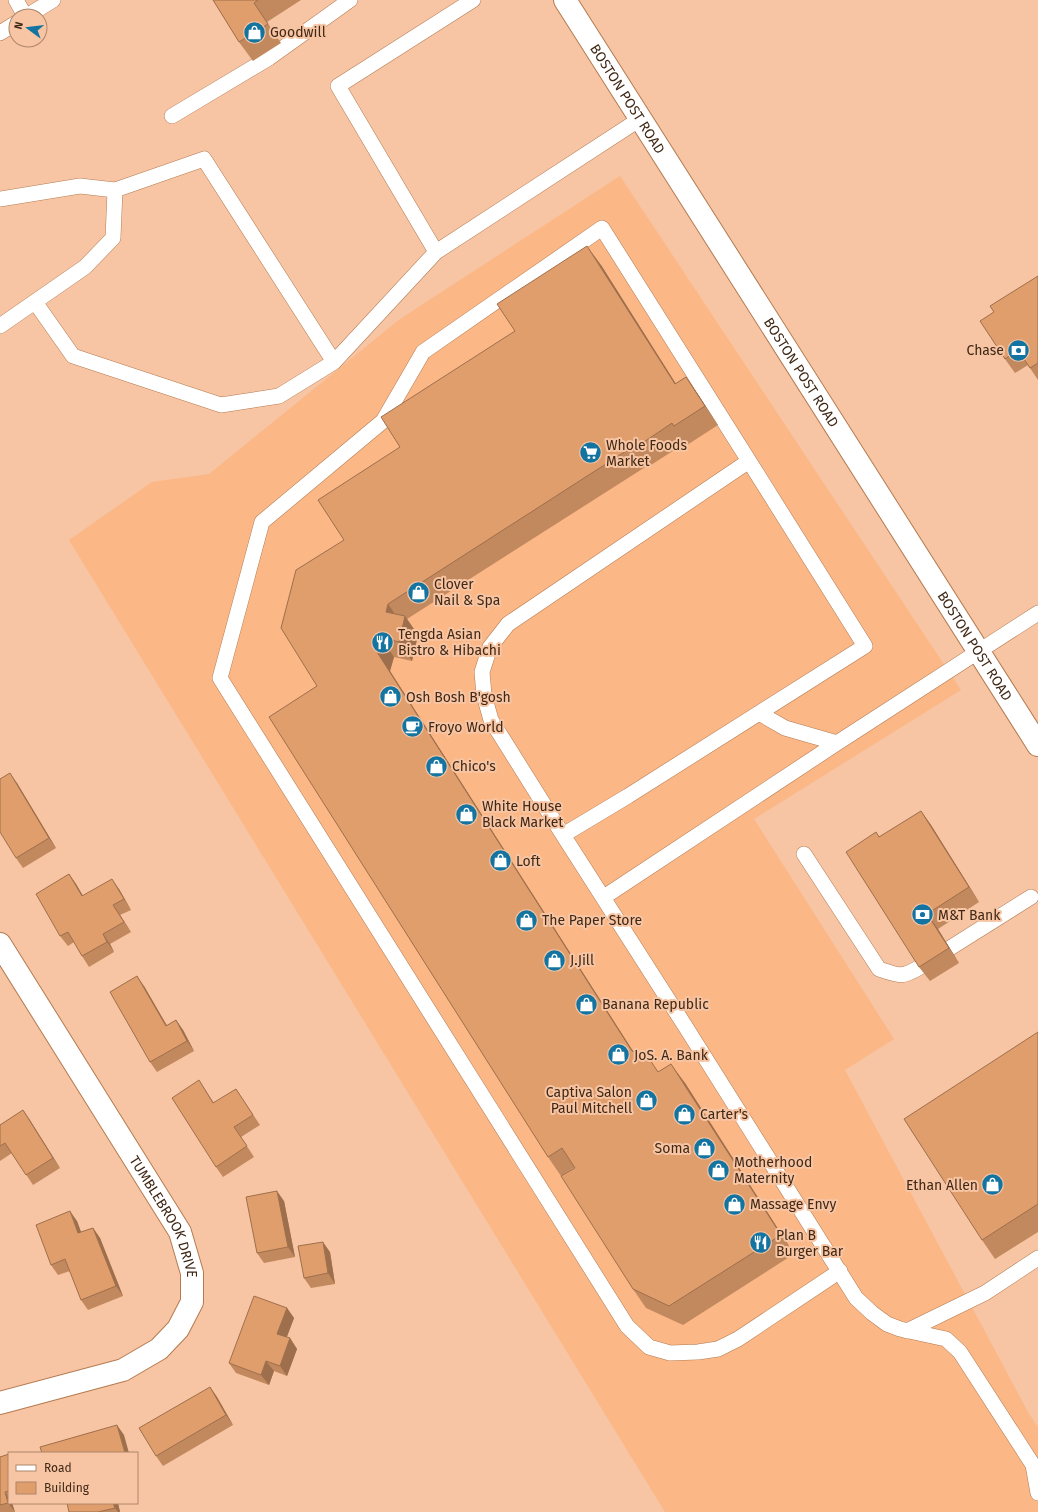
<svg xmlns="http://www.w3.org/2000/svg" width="1038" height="1512" font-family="'Fira Sans',sans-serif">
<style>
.built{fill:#fbb786}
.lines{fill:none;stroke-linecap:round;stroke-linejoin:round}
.lane-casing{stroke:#b47b51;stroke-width:16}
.street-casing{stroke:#b47b51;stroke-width:24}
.primary-casing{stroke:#b47b51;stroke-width:24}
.lane{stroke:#fff;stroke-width:15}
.street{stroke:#fff;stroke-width:22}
.primary{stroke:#fff;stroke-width:22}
.wall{fill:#c2885e}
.shaded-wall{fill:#9e6f4c}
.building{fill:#e19e6d;stroke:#9e6f4c}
.labels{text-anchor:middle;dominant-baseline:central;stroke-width:4;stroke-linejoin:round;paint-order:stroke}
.poi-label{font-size:14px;fill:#402816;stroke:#f7c5a3;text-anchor:start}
.street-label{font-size:14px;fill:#402816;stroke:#f7c5a3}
</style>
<rect width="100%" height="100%" fill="#f7c5a3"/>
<path class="built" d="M 620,176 L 961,690 L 754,819 L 894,1039 L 845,1070 L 1028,1412 L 1038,1427 L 1038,1512 L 665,1512 L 69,540 L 152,482 L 209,474 L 400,319 Z"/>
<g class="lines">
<defs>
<path id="lane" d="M 16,0 L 25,16
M 473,0 L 338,86 L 436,252 L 640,119
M 27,16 L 53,0
M 0,33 L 16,23
M 172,116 L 269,58 L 350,0
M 0,199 L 80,186 L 115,190 L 204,159 L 334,362 L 436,252
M 35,302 L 73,356 L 221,405 L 279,396 L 334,362
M 0,326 L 85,267 L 113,238 L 115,190
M 749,461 L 602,228 L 423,352 L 383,421 L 262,522 L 220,678 L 627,1326 L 649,1347 L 670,1353 L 698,1352 L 718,1349 L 738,1339 L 840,1271
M 749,461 L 865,646 L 628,796 L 563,835 L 491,720 L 484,695 L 482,672 L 490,647 L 508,624 Z
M 759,713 L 785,728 L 837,743
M 563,835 L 687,1029 L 856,1298 L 872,1313 L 887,1324 L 900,1329 L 946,1339 L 960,1352 L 1033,1465 L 1038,1470
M 804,854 L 879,969 C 899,976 902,978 920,967
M 604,897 L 837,743 L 1038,613
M 950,948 L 1031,897
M 907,1331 L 985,1293 L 1038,1258
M 1033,1465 L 1038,1493"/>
<g id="street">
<path id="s1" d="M 0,944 L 180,1232 L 192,1273 L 192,1302 L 178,1329 L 159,1349 L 123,1370 L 0,1403"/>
</g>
<g id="primary">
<path id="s2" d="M 565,0 L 1038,745"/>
</g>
</defs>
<use href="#lane" class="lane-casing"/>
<use href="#street" class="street-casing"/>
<use href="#primary" class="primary-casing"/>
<use href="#lane" class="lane"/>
<use href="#street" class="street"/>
<use href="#primary" class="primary"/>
</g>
<path class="wall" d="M 213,0 L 301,0 L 267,22 L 281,43 L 253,61 L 239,42 Z
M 601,265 L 676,384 L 686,377 L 699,396 L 718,425 L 687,445 L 685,443 L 651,465 L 650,464 L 407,619 L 418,635 L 412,661 L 394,657 L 390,671 L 633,1051 L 646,1054 L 658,1072 L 685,1083 L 794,1254 L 683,1325 L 646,1308 L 633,1289 L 575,1167 L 561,1176 L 548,1157 L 317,686 L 344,540 L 400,447 L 515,331 Z
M 1038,276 L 1038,380 L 1028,365 L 1015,373 L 1005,359 L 994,312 Z
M 17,783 L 56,848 L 23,868 L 16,858 Z
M 921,811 L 931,825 L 979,902 L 938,929 L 959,963 L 930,981 L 919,967 L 876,832 L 879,837 Z
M 69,874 L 76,884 L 83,896 L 119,889 L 131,910 L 120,915 L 131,932 L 110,944 L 114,952 L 89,967 L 82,956 L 74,942 L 68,946 L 60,936 Z
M 144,986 L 167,1026 L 176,1020 L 183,1030 L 194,1051 L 157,1072 L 150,1062 Z
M 1038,1032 L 1038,1232 L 995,1259 L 982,1240 Z
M 199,1080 L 214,1103 L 236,1089 L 260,1125 L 241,1137 L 254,1157 L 223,1177 L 216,1167 Z
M 23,1110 L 60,1168 L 33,1185 L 12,1153 L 0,1161 L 0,1125 Z
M 284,1201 L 295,1257 L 264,1263 L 257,1253 Z
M 77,1221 L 81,1232 L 93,1228 L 100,1238 L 123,1296 L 88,1310 L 81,1300 L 70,1271 L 58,1275 L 51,1265 Z
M 330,1252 L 335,1284 L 311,1288 L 304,1278 Z
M 287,1308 L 294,1318 L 287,1337 L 290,1338 L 297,1349 L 287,1376 L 274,1371 L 269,1385 L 236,1373 L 229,1363 Z
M 210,1387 L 217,1397 L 233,1425 L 163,1466 L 156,1456 Z
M 9,1454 L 9,1503 L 12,1503 L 15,1512 L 0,1512 L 0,1457 Z
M 67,1503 L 118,1503 L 120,1512 L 69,1512 Z"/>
<path class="shaded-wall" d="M 587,246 L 601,265 L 688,403 L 675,384 Z
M 686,377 L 699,396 L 718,425 L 705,406 Z
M 388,604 L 401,623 L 386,612 Z
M 405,616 L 418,635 L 412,661 L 399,642 Z
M 380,637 L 394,657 L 390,671 L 645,1070 L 632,1051 L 377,652 Z
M 10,773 L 17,783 L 56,848 L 49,838 Z
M 921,811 L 931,825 L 979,902 L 969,887 Z
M 69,874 L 76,884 L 89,906 L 82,896 Z
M 112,879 L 119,889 L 131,910 L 124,899 Z
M 113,905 L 120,915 L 131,932 L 124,922 Z
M 927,914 L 938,929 L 959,963 L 949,948 Z
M 103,934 L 110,944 L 114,952 L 107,942 Z
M 137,976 L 144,986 L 173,1036 L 166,1026 Z
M 176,1020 L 183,1030 L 194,1051 L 187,1041 Z
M 671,1064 L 685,1083 L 794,1254 L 781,1235 Z
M 23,1110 L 30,1120 L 60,1168 L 53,1158 Z
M 277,1191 L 284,1201 L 295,1257 L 288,1247 Z
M 70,1211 L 77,1221 L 85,1243 L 78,1233 Z
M 93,1228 L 100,1238 L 123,1296 L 116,1286 Z
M 323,1242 L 330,1252 L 335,1284 L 328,1273 Z
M 287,1308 L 294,1318 L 284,1344 L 277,1334 Z
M 290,1338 L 297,1349 L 287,1376 L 280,1366 Z
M 266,1361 L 274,1371 L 269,1385 L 261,1375 Z
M 210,1387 L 217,1397 L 233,1425 L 226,1415 Z
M 117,1425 L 124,1435 L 129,1453 L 125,1453 Z
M 5,1492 L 9,1498 L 9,1503 L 12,1503 L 15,1512 L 8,1503 Z
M 113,1503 L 118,1503 L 120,1512 L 118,1512 L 115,1508 Z"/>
<path class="building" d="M 213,0 L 258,0 L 254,3 L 268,24 L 239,42 Z
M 587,246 L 675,384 L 686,377 L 705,406 L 674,426 L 672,423 L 638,446 L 637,444 L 388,604 L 386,612 L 405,616 L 399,642 L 380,637 L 377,652 L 632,1051 L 646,1054 L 658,1072 L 671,1064 L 781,1235 L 669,1306 L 633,1289 L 561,1176 L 575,1168 L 562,1148 L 548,1157 L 269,717 L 317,686 L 281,628 L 296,570 L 344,540 L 318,500 L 400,447 L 381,417 L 515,331 L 497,304 Z
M 1038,276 L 1038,363 L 1030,368 L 1018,350 L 1005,359 L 980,321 L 994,312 L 990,306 Z
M 10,773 L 49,838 L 16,858 L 0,832 L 0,779 Z
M 921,811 L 969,887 L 927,914 L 949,948 L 919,967 L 846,852 L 876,832 L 879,837 Z
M 69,874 L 82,896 L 112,879 L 124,899 L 113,905 L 124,922 L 103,934 L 107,942 L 82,956 L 68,932 L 60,936 L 36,894 Z
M 137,976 L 166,1026 L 176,1020 L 187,1041 L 150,1062 L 110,992 Z
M 1038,1032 L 1038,1204 L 982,1240 L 904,1119 Z
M 199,1080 L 213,1103 L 236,1089 L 253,1115 L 234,1127 L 247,1146 L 216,1167 L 172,1098 Z
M 23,1110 L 53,1158 L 26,1175 L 5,1143 L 0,1146 L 0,1125 Z
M 277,1191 L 288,1247 L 257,1253 L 246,1197 Z
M 70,1211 L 78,1233 L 93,1228 L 116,1286 L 81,1300 L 65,1259 L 51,1265 L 36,1225 Z
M 323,1242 L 328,1273 L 304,1278 L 298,1246 Z
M 254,1296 L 287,1308 L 277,1334 L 290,1338 L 280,1366 L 266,1361 L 261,1375 L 229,1363 Z
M 210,1387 L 226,1415 L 156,1456 L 139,1428 Z
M 117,1425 L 125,1453 L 42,1453 L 40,1447 Z
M 9,1454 L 9,1491 L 5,1492 L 8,1503 L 0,1505 L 0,1457 Z
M 67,1503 L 113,1503 L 115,1508 L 98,1512 L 69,1512 Z"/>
<defs>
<symbol id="shop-disc" viewBox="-11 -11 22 22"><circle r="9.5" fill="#1474a1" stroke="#f7c5a3"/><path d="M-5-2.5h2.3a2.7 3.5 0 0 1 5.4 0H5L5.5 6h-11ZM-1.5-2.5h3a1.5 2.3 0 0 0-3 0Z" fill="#fff"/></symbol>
<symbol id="bank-disc" viewBox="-11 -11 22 22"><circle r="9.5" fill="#1474a1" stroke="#f7c5a3"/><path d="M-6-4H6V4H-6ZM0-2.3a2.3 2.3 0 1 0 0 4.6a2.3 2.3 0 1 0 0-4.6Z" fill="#fff"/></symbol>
<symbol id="supermarket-disc" viewBox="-11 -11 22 22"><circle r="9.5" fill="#1474a1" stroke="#f7c5a3"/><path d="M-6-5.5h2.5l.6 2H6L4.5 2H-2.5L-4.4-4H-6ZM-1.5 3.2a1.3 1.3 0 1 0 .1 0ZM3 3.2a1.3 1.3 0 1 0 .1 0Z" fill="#fff"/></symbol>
<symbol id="restaurant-disc" viewBox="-11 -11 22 22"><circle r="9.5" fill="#1474a1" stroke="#f7c5a3"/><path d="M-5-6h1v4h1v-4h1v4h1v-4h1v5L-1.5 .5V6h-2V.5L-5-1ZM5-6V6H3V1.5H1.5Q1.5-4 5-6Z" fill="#fff"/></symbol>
<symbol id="cafe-disc" viewBox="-11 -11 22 22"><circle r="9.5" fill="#1474a1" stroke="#f7c5a3"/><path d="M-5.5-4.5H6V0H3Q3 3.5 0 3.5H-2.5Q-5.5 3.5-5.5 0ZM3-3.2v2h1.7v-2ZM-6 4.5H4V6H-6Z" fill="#fff"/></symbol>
</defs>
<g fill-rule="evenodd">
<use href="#shop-disc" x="242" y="20" width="25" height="25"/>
<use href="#bank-disc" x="1006" y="338" width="25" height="25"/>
<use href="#supermarket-disc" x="578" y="440" width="25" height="25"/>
<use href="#shop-disc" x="406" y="580" width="25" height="25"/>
<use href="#restaurant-disc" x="370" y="630" width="25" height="25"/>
<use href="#shop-disc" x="378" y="684" width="25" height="25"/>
<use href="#cafe-disc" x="400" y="714" width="25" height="25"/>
<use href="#shop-disc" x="424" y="754" width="25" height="25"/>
<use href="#shop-disc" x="454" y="802" width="25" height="25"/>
<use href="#shop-disc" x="488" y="848" width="25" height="25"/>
<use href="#bank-disc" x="910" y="902" width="25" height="25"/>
<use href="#shop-disc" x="514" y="908" width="25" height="25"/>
<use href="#shop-disc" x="542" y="948" width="25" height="25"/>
<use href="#shop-disc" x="574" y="992" width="25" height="25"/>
<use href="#shop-disc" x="606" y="1042" width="25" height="25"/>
<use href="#shop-disc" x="634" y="1088" width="25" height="25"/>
<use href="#shop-disc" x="672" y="1102" width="25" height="25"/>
<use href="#shop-disc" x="692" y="1136" width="25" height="25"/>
<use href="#shop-disc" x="706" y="1158" width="25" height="25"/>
<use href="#shop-disc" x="980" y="1172" width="25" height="25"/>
<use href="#shop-disc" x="722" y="1192" width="25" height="25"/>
<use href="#restaurant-disc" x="748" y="1230" width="25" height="25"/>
</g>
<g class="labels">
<g class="poi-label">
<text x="270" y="32">Goodwill</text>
<text x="1004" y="350" text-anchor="end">Chase</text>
<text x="606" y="445">Whole Foods<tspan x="606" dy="16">Market</tspan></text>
<text x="434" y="584">Clover<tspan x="434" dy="16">Nail &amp; Spa</tspan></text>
<text x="398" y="634">Tengda Asian<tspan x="398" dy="16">Bistro &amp; Hibachi</tspan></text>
<text x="406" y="697">Osh Bosh B'gosh</text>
<text x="428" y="727">Froyo World</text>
<text x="452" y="766">Chico's</text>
<text x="482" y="806">White House<tspan x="482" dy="16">Black Market</tspan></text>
<text x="516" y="861">Loft</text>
<text x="938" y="915">M&amp;T Bank</text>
<text x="542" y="920">The Paper Store</text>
<text x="570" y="960">J.Jill</text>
<text x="602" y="1004">Banana Republic</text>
<text x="634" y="1055">JoS. A. Bank</text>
<text x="632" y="1092" text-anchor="end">Captiva Salon<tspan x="632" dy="16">Paul Mitchell</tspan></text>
<text x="700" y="1114">Carter's</text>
<text x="690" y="1148" text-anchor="end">Soma</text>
<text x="734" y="1162">Motherhood<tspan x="734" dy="16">Maternity</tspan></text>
<text x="978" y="1185" text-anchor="end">Ethan Allen</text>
<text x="750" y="1204">Massage Envy</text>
<text x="776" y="1235">Plan B<tspan x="776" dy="16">Burger Bar</tspan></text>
</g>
<g class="street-label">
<text stroke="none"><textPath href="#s2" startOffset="117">BOSTON POST ROAD</textPath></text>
<text stroke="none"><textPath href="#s2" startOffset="441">BOSTON POST ROAD</textPath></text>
<text stroke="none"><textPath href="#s2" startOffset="765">BOSTON POST ROAD</textPath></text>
<text stroke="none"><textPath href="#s1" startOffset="319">TUMBLEBROOK DRIVE</textPath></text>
</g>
</g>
<rect x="8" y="1452" width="130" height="52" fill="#f7c5a3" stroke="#ae866b"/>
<rect x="16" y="1465" width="20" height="6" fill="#ffffff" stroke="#ae866b"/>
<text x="44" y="1472" font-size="12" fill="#402816">Road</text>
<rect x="16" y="1482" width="20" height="12" fill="#e19e6d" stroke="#ae866b"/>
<text x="44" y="1492" font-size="12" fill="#402816">Building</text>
<g transform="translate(28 28) rotate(285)"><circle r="19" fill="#f7c5a3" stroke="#ae866b"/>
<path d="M0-3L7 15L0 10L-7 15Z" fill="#1474a1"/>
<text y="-6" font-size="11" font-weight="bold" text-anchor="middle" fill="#402816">N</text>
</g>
</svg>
